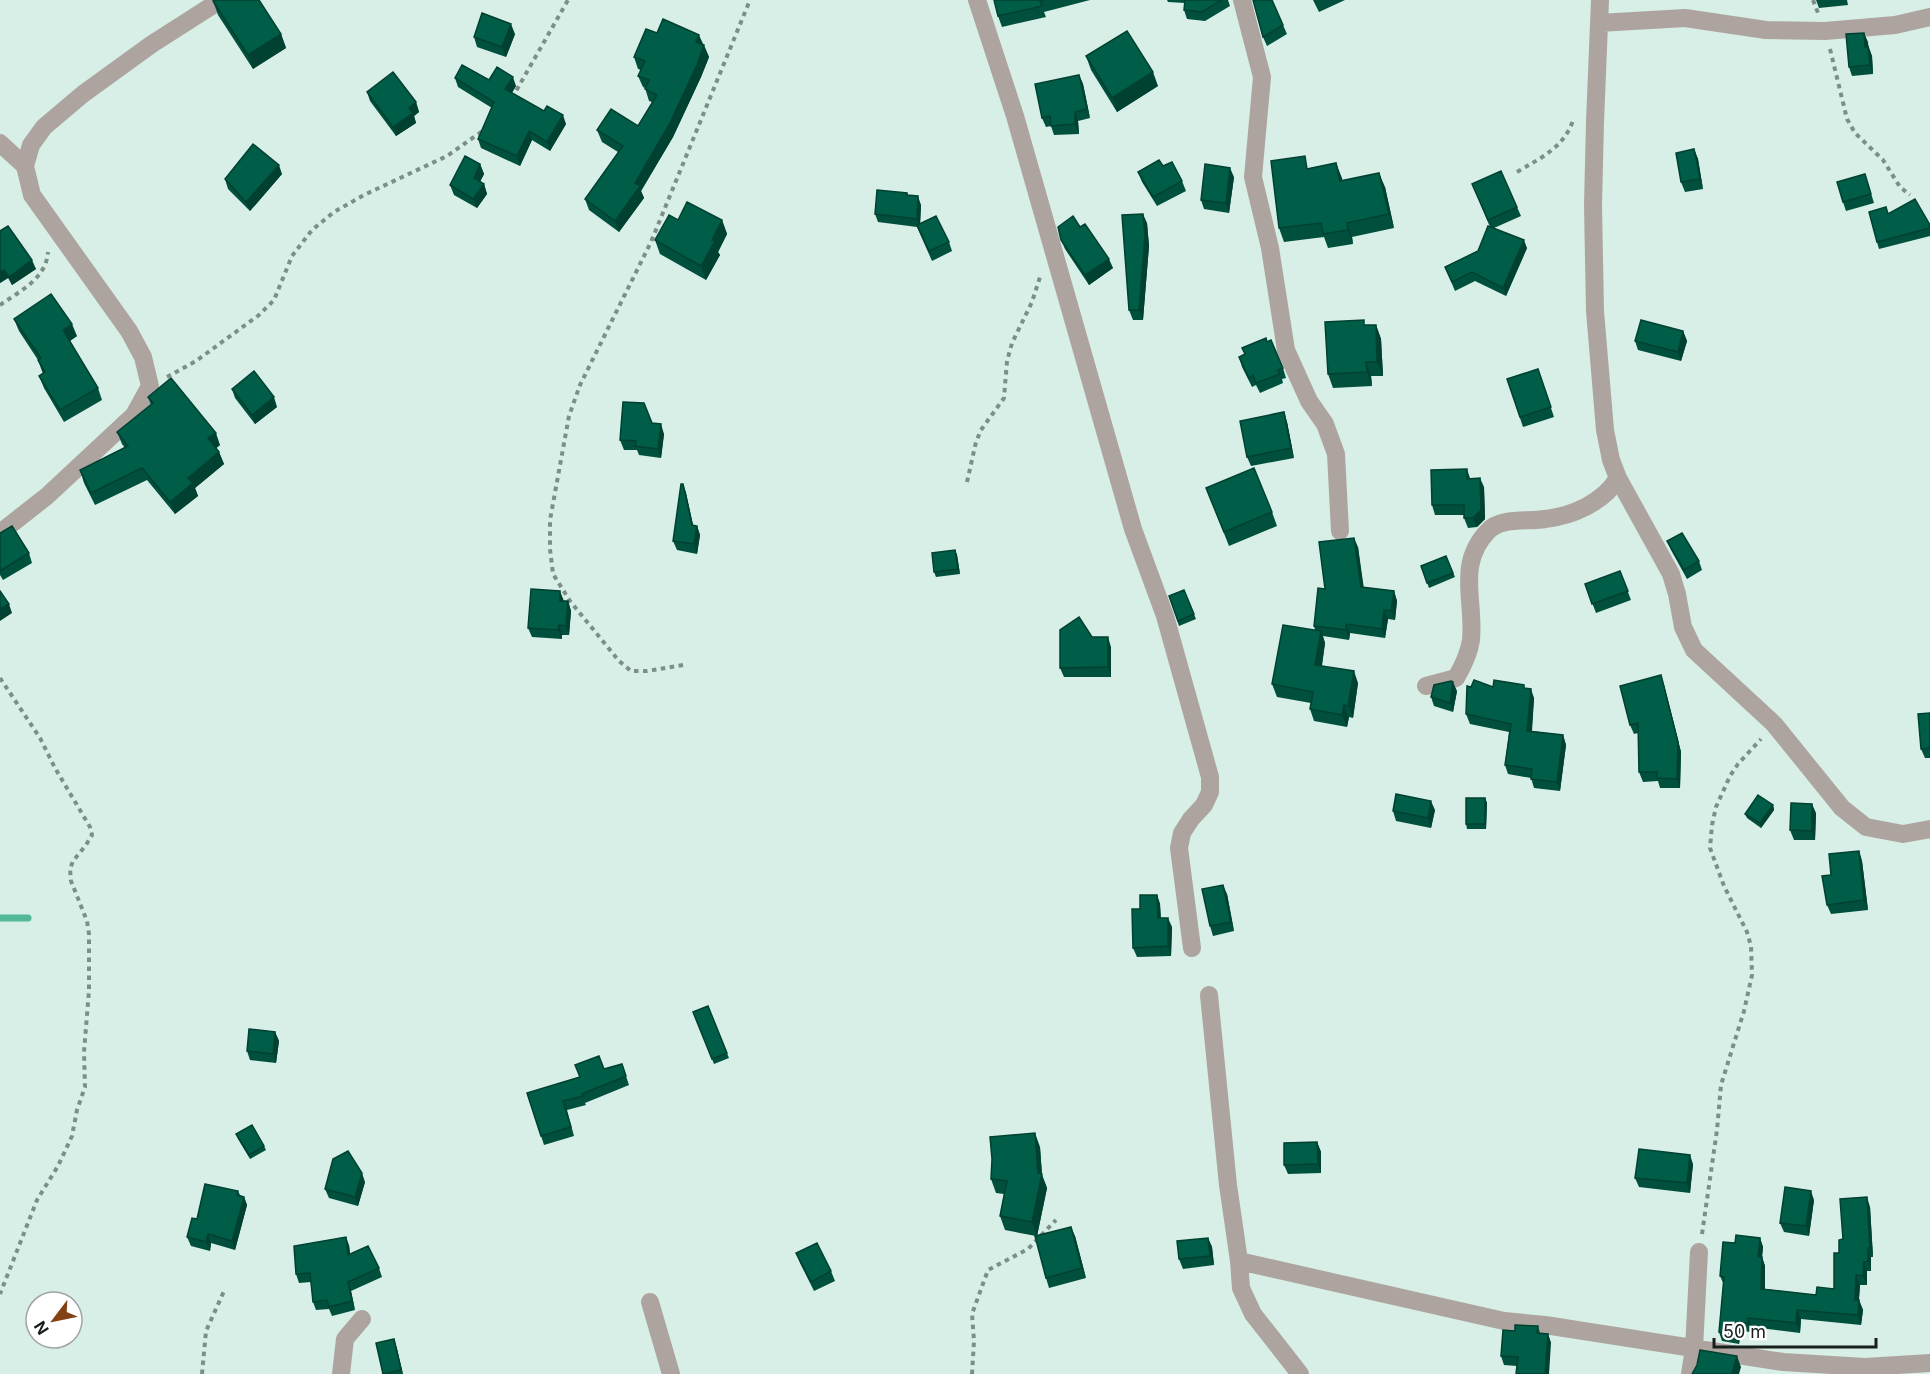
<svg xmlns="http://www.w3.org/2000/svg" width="1930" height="1374" font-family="Inter,sans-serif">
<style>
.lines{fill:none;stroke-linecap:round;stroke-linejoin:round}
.stream{stroke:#53b898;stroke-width:7}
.path{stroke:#7d8e88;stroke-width:4;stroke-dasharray:4.5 4.5;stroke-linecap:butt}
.minor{stroke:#ada49f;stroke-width:18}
.wall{fill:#00503d}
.shaded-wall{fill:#004132}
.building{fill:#005d47;stroke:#004132;stroke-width:1.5}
</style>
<rect width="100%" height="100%" fill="#d7efe6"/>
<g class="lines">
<path class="stream" d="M 0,918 L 28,918"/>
<path class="path" d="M 1813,0 L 1818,13
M 1830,49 L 1847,119 L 1855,133 L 1883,160 L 1900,187 L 1910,195
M 512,98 L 568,0
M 1517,172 C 1542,157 1564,148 1574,118
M 0,305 C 20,291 46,279 48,252
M 167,377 L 196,361 L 259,315 L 274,300 L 292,256 L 312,230 L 334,212 L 364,195 L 447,156 L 484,130
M 967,482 L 976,442 L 981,430 L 1004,398 L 1007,361 L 1012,343 L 1032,302 L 1040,277
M 683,665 L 647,671 L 631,671 L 619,661 L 570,601 L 553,574 L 550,549 L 550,520 L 569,416 L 580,385 L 651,242 L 750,0
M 0,678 L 40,738 L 55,768 L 90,827 L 92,835 L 86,845 L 73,861 L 70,869 L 71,881 L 87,921 L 89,934 L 89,990 L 84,1052 L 85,1087 L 77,1110 L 72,1136 L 58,1166 L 37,1200 L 0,1294
M 1702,1234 L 1717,1130 L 1721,1085 L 1744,1011 L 1752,975 L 1751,946 L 1747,932 L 1724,886 L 1710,848 L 1712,825 L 1716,807 L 1730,776 L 1738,764 L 1761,739
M 202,1374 L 206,1331 L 225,1289
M 972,1374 L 974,1341 L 972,1314 L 988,1270 L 1028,1249 L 1056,1220"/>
<path class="minor" d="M 977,0 L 1015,116 L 1133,529 L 1165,616 L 1210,777 L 1210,792 L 1204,805 L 1191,819 L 1182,833 L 1179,848 L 1192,948
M 1242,0 L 1262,77 L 1253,177 L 1270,248 L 1286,350 L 1309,401 L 1325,424 L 1336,454 L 1340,531
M 1600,0 L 1595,122 L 1593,205 L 1595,311 L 1605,430 L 1611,460 L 1618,478 L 1671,574 L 1677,594 L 1683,627 L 1694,650 L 1774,724 L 1842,808 L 1866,827 L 1903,834 L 1930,829
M 1599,23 L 1685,18 L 1766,30 L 1825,31 L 1895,25 L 1930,17
M 0,143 L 25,166
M 0,533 L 47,496 L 134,415 L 150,386 L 143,357 L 129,331 L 32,195 L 25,166 L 31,145 L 44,127 L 83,94 L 152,44 L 221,0
M 1426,686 L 1456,678 C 1463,666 1469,654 1471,640 C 1475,601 1456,564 1488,531 C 1501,517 1527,522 1545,519 C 1572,516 1603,503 1618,478
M 1209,995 L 1228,1185 L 1239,1261 L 1241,1288 L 1253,1314 L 1300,1374
M 1239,1261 L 1504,1321 L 1545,1325 L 1783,1362 L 1865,1367 L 1930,1363
M 650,1302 L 671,1374
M 341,1374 L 345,1339 L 362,1319
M 1690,1374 L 1694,1349 L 1699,1252"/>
</g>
<path class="wall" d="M 994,0 L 1090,0 L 1044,12 L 1046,17 L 1002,27 L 998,16 Z
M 1167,0 L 1228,0 L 1230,6 L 1205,21 L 1187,19 L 1184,10 L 1185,3 L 1168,2 Z
M 1313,0 L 1345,0 L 1319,12 Z
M 1816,0 L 1847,0 L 1848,5 L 1819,8 Z
M 213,1 L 281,34 L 286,48 L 253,69 L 218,15 Z
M 1283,25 L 1287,34 L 1267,46 L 1263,37 Z
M 657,33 L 704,45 L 709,57 L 701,77 L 673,137 L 641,191 L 644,198 L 619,232 L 589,210 L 585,199 L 618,152 L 602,142 L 597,130 L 638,126 L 652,102 L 649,101 L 645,88 L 643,87 L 638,76 L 641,70 L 638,69 L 634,57 Z
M 1864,33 L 1872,56 L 1873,74 L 1852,76 L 1849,67 Z
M 515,34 L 506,57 L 477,47 L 474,37 Z
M 1086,56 L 1158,86 L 1117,112 L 1091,70 Z
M 1079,75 L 1083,84 L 1090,118 L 1078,121 L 1079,134 L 1054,135 L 1051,126 L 1046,127 L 1042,118 Z
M 455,78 L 489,80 L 516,86 L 512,93 L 566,124 L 550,151 L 532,140 L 520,166 L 481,148 L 478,139 L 492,108 L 458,87 Z
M 367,92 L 416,102 L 419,112 L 414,116 L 416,123 L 396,136 L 370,101 Z
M 1694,149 L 1698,159 L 1703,189 L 1685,192 L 1681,182 Z
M 1336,163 L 1342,181 L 1385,187 L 1394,228 L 1352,237 L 1353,244 L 1328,248 L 1324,237 L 1284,242 L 1279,228 L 1310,168 Z
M 480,164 L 484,174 L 480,182 L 484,184 L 487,194 L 477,208 L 454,195 L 450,185 Z
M 1138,172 L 1182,181 L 1186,191 L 1157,206 L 1142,182 Z
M 282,174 L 250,211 L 228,189 L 225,179 Z
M 1865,174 L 1874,203 L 1846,211 L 1843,202 Z
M 1234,177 L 1229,213 L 1204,209 L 1201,200 Z
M 1472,184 L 1517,207 L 1521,216 L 1494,228 L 1527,248 L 1506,296 L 1475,281 L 1455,291 L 1445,267 L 1478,251 L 1490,227 Z
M 907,193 L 908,196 L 921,205 L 920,223 L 949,242 L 952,251 L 932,261 L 917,227 L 878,222 L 875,214 Z
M 1889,214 L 1930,225 L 1930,236 L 1879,249 L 1877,242 Z
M 678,220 L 722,220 L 727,234 L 718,252 L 720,255 L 706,280 L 660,254 L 655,240 Z
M 1147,223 L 1149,246 L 1143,320 L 1133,320 L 1129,310 Z
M 1080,227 L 1113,268 L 1089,285 L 1065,249 L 1061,240 Z
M 0,231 L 36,269 L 12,285 L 8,278 L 0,283 Z
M 14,319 L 77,336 L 70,341 L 98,388 L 102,400 L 64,422 L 44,388 L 39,376 L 43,374 L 38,360 L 19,331 Z
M 1366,325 L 1376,325 L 1381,339 L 1383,376 L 1371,376 L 1372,386 L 1333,388 L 1328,374 Z
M 1683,331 L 1687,341 L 1681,361 L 1638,350 L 1635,341 Z
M 1267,342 L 1283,368 L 1286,378 L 1282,379 L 1283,383 L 1260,393 L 1256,385 L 1252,387 L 1242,367 L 1239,357 Z
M 1538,369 L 1554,417 L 1523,427 L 1507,379 Z
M 232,389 L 277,407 L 255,424 L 235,398 Z
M 148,397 L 220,445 L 216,448 L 219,452 L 224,464 L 195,488 L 198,496 L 175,514 L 147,480 L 95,505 L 84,483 L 80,470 L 125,448 L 122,444 L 117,432 L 151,405 Z
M 1287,422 L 1294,458 L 1251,466 L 1247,457 Z
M 652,423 L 664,434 L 661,458 L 639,455 L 637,450 L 624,450 L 620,440 Z
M 1467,469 L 1470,478 L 1484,487 L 1485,519 L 1477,527 L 1468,528 L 1464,518 L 1464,515 L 1435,515 L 1432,505 Z
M 683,484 L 686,493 L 693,525 L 697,526 L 700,535 L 697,554 L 677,550 L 673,541 Z
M 1206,488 L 1272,512 L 1277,526 L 1229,546 Z
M 0,533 L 29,553 L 32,563 L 3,580 L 0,575 Z
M 1667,541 L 1699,561 L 1702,570 L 1687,579 L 1671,550 Z
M 1358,547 L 1363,587 L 1394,591 L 1397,601 L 1395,620 L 1388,619 L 1385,638 L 1350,633 L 1349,640 L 1323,636 L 1325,643 L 1322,666 L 1358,683 L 1353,718 L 1349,717 L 1347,727 L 1314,721 L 1310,709 L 1311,703 L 1277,697 L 1272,684 L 1315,630 L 1314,626 L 1325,589 Z
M 955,550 L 957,555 L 960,574 L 936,577 L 934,572 Z
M 1446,556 L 1455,577 L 1429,588 L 1421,566 Z
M 1620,571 L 1631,600 L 1596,613 L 1585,584 Z
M 1184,590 L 1196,619 L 1179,626 L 1169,596 Z
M 564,601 L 568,601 L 571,611 L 569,635 L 562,635 L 562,639 L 532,637 L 528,628 Z
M 1092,637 L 1111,647 L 1111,677 L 1064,677 L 1060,668 Z
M 1664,685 L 1681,752 L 1680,788 L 1660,788 L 1658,781 L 1643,782 L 1639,772 L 1638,733 L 1634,734 L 1630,725 Z
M 1493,687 L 1525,688 L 1534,698 L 1532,731 L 1563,735 L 1566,745 L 1560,791 L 1534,788 L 1531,778 L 1508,774 L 1505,765 L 1509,732 L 1470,724 L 1466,714 Z
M 1457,691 L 1453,712 L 1434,706 L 1431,697 Z
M 1930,713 L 1930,758 L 1925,758 L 1921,749 Z
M 1485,798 L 1487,803 L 1486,829 L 1467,829 L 1466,824 Z
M 1773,805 L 1774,810 L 1761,828 L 1747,818 L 1745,814 Z
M 1435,810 L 1431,828 L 1396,821 L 1393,811 Z
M 1816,813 L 1815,840 L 1794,840 L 1790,830 Z
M 1859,851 L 1862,861 L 1868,910 L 1831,914 L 1827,905 L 1831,875 Z
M 1227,894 L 1234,931 L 1213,936 L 1210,926 Z
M 1157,895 L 1160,904 L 1161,918 L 1172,927 L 1171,956 L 1137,957 L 1133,948 L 1140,909 Z
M 708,1006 L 729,1058 L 714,1064 L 693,1012 Z
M 275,1032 L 279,1041 L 276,1063 L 250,1060 L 247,1051 Z
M 622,1064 L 629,1085 L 585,1103 L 586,1105 L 567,1110 L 574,1136 L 544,1145 L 527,1093 Z
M 236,1134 L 264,1146 L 266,1150 L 250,1159 L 238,1139 Z
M 1317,1142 L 1321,1152 L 1321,1173 L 1288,1174 L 1284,1165 Z
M 1040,1147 L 1042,1175 L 1047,1188 L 1037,1236 L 1075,1236 L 1086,1278 L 1049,1288 L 1046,1278 L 1036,1236 L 1005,1230 L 1000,1216 L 1004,1194 L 996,1193 L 991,1179 Z
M 1693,1164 L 1690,1193 L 1639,1187 L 1635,1178 Z
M 365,1182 L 358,1206 L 329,1198 L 325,1189 Z
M 238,1191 L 240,1195 L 244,1197 L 247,1205 L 235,1250 L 211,1243 L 210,1251 L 191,1246 L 187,1237 L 197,1219 Z
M 1814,1200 L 1809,1236 L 1784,1232 L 1780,1223 Z
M 1870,1207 L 1873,1257 L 1871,1257 L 1871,1271 L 1867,1271 L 1867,1285 L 1860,1285 L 1859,1300 L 1863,1310 L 1861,1325 L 1801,1319 L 1800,1333 L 1752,1327 L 1751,1332 L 1741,1331 L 1739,1344 L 1722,1341 L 1719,1332 L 1724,1285 L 1720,1276 L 1735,1243 L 1760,1238 L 1763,1247 L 1762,1257 L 1765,1266 L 1765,1289 L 1816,1295 L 1834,1289 L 1839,1253 L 1843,1239 Z
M 1208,1238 L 1212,1247 L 1214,1265 L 1183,1269 L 1179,1259 Z
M 349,1245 L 350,1254 L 379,1268 L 382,1277 L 351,1291 L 355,1310 L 332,1316 L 329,1309 L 316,1310 L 313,1302 L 311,1282 L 299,1283 L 296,1274 Z
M 796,1253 L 831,1271 L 835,1281 L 814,1291 L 800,1263 Z
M 1538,1326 L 1540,1333 L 1548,1334 L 1551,1343 L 1517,1366 L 1504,1365 L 1501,1356 L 1515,1331 Z
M 394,1339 L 397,1349 L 403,1374 L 383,1374 Z"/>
<path class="shaded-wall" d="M 511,24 L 515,34 L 506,57 L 502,47 Z
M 1864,33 L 1868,42 L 1869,56 L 1865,47 Z
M 281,34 L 286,48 L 253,69 L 248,55 Z
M 699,35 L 709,57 L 701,77 L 673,137 L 641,191 L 644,198 L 619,232 L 615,221 L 635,183 Z
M 1868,47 L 1872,56 L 1873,74 L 1870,65 Z
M 1153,72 L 1158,86 L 1117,112 L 1112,98 Z
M 1079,75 L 1083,84 L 1090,118 L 1087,109 Z
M 513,77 L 516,86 L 508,98 L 505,89 Z
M 416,102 L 419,112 L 414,116 L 416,123 L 396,136 L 393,127 L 409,108 Z
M 1075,112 L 1078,121 L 1079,134 L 1075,124 Z
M 563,115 L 566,124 L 550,151 L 547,142 Z
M 529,131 L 532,140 L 520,166 L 517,156 Z
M 1694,149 L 1698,159 L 1703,189 L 1700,179 Z
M 1336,163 L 1342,178 L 1345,195 L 1340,181 Z
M 480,164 L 484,174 L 477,187 L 474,178 Z
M 279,165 L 282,174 L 250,211 L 246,202 Z
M 1230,168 L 1234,177 L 1229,213 L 1226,203 Z
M 1379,173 L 1385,187 L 1394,228 L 1389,214 Z
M 484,184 L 487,194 L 477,208 L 473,199 Z
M 918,196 L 921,205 L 920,227 L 917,219 Z
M 1143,214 L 1147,223 L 1149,246 L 1143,320 L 1139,310 Z
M 722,220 L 727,234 L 718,252 L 720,255 L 706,280 L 701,266 Z
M 1347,223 L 1352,237 L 1353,244 L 1348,230 Z
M 1524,240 L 1527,248 L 1506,296 L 1503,288 Z
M 1109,259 L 1113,268 L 1089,285 L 1085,275 Z
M 32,260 L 36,269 L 12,285 L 9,277 Z
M 4,270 L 8,278 L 0,283 L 0,273 Z
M 72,324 L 77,336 L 68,342 L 63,330 Z
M 1376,325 L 1381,339 L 1383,376 L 1377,362 Z
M 1683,331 L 1687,341 L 1681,361 L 1678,352 Z
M 1366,362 L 1371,376 L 1372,386 L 1367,372 Z
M 274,397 L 277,407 L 255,424 L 252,415 Z
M 1284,412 L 1287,422 L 1294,458 L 1291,448 Z
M 661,424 L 664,434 L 661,458 L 658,449 Z
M 216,433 L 220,445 L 213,451 L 208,438 Z
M 219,452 L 224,464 L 195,488 L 198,496 L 175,514 L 170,502 L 188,478 Z
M 1480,478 L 1484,487 L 1485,519 L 1477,527 L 1473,518 Z
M 683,484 L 686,493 L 695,534 L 697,526 L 700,535 L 697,554 L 694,544 L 692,525 Z
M 1354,538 L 1358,547 L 1365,596 L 1361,587 Z
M 955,550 L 957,555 L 960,574 L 958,569 Z
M 560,591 L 564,601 L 563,611 L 560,601 Z
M 1394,591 L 1397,601 L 1395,620 L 1391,611 Z
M 568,601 L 571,611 L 569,635 L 566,626 Z
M 9,604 L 12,613 L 0,621 L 0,609 Z
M 1384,610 L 1388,619 L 1385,638 L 1382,629 Z
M 1346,624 L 1350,633 L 1349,640 L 1346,630 Z
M 559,625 L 562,635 L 562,639 L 558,630 Z
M 1321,631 L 1325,643 L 1320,677 L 1315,665 Z
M 1108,637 L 1111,647 L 1111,677 L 1108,667 Z
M 1354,671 L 1358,683 L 1353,718 L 1348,706 Z
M 1661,675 L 1664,685 L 1681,752 L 1680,788 L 1677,779 Z
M 1453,682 L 1457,691 L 1453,712 L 1450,703 Z
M 1531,689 L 1534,698 L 1531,740 L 1527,731 Z
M 1344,705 L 1349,717 L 1347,727 L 1342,715 Z
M 1563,735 L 1566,745 L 1560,791 L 1557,782 Z
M 1485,798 L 1487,803 L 1486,829 L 1485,824 Z
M 1431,801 L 1435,810 L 1431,828 L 1428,818 Z
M 1812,804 L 1816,813 L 1815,840 L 1812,831 Z
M 1773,805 L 1774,810 L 1761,828 L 1760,823 Z
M 1859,851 L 1862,861 L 1868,910 L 1864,900 Z
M 1223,885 L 1227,894 L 1234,931 L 1231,922 Z
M 1157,895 L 1160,904 L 1161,927 L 1158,918 Z
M 1168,918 L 1172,927 L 1171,956 L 1168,946 Z
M 275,1032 L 279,1041 L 276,1063 L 273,1054 Z
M 1035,1133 L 1040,1147 L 1042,1175 L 1047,1188 L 1037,1236 L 1032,1222 L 1038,1173 Z
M 1317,1142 L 1321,1152 L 1321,1173 L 1318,1164 Z
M 1690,1155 L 1693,1164 L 1690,1193 L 1687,1183 Z
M 362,1173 L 365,1182 L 358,1206 L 355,1197 Z
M 1811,1191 L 1814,1200 L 1809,1236 L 1806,1226 Z
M 244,1197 L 247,1205 L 235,1250 L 232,1241 Z
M 1867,1197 L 1870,1207 L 1873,1257 L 1870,1248 Z
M 1071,1227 L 1075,1236 L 1086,1278 L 1082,1268 Z
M 208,1234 L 211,1243 L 210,1251 L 206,1242 Z
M 346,1237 L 349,1245 L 351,1264 L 348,1255 Z
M 1208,1238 L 1212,1247 L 1214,1265 L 1210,1256 Z
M 1760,1238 L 1763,1247 L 1762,1257 L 1765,1266 L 1765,1298 L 1761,1289 L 1758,1257 Z
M 1868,1248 L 1871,1257 L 1871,1271 L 1868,1261 Z
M 1864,1262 L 1867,1271 L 1867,1285 L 1863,1276 Z
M 1856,1275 L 1860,1285 L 1858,1309 L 1855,1300 Z
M 348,1282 L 351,1291 L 355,1310 L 352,1301 Z
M 1859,1300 L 1863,1310 L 1861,1325 L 1858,1315 Z
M 1797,1310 L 1801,1319 L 1800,1333 L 1796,1323 Z
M 1748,1318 L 1752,1327 L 1751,1332 L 1748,1323 Z
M 1737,1322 L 1741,1331 L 1739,1344 L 1736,1334 Z
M 1548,1334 L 1551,1343 L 1549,1374 L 1545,1374 Z
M 394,1339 L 397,1349 L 403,1374 L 401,1370 Z
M 1737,1356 L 1741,1367 L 1739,1374 L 1732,1374 Z"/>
<path class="building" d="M 215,0 L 259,0 L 281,34 L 248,55 L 213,1 Z
M 994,0 L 1044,0 L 1040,1 L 1042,6 L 998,16 Z
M 1185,0 L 1221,0 L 1202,12 L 1184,10 Z
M 1253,0 L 1272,0 L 1283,25 L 1263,37 Z
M 482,13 L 511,24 L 502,47 L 474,37 Z
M 663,19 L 699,35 L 696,42 L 704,45 L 697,65 L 669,125 L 635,183 L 640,186 L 615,221 L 585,199 L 623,146 L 597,130 L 611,109 L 638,126 L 657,95 L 645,89 L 649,80 L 638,76 L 645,61 L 634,57 L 646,29 L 657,33 Z
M 1127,31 L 1153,72 L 1112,98 L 1086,56 Z
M 1864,33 L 1865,47 L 1868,47 L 1870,65 L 1849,67 L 1846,34 Z
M 462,65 L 489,80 L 497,67 L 513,77 L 505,89 L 544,111 L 547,106 L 563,115 L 547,142 L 529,131 L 517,156 L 478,139 L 494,102 L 455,78 Z
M 393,72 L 416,102 L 409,108 L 413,113 L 393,127 L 367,92 Z
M 1079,75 L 1087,109 L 1075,112 L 1075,124 L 1051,126 L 1050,116 L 1042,118 L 1035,84 Z
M 253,144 L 279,165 L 246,202 L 225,179 Z
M 1694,149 L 1700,179 L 1681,182 L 1676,153 Z
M 465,156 L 480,164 L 474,178 L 484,184 L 473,199 L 450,185 Z
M 1305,156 L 1307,169 L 1336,163 L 1340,181 L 1379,173 L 1389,214 L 1347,223 L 1348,230 L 1323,234 L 1321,223 L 1279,228 L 1271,161 Z
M 1159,160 L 1163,166 L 1172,162 L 1182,181 L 1153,197 L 1138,172 Z
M 1205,164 L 1230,168 L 1226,203 L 1201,200 Z
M 1501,171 L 1517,207 L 1488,220 L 1472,184 Z
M 1865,174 L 1871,194 L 1843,202 L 1837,182 Z
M 877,190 L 907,193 L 907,195 L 918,196 L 917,219 L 875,214 Z
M 1915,199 L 1930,225 L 1930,228 L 1877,242 L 1869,212 L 1886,207 L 1888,214 Z
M 687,202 L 722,220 L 712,240 L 715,241 L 701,266 L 655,240 L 669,215 L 678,220 Z
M 1143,214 L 1145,236 L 1139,310 L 1129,310 L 1122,215 Z
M 936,216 L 949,242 L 929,251 L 917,225 Z
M 1073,216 L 1080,227 L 1085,224 L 1109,259 L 1085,275 L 1061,240 L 1058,227 Z
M 8,226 L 32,260 L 9,277 L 4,270 L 0,273 L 0,231 Z
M 1488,226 L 1524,240 L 1503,288 L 1472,272 L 1452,282 L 1445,267 L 1478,251 Z
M 51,294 L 72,324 L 63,330 L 98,388 L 60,410 L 39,376 L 45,372 L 38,360 L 41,358 L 14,319 Z
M 1364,320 L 1364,325 L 1376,325 L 1377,362 L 1366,362 L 1367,372 L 1328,374 L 1325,322 Z
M 1641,320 L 1683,331 L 1678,352 L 1635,341 Z
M 1266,338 L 1267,342 L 1271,340 L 1283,368 L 1278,370 L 1280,374 L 1256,383 L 1253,375 L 1249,378 L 1239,357 L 1245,354 L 1242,348 Z
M 1538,369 L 1551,407 L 1520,417 L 1507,379 Z
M 254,371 L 274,397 L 252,415 L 232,389 Z
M 171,378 L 216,433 L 208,438 L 219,452 L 188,478 L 193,483 L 170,502 L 142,468 L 91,493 L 80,470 L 128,446 L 117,432 L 153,403 L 148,397 Z
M 623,402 L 644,403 L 652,423 L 661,424 L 658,449 L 635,446 L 636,441 L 620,440 Z
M 1284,412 L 1291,448 L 1247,457 L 1240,421 Z
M 1254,468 L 1272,512 L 1224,532 L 1206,488 Z
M 1467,469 L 1467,479 L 1480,478 L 1481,510 L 1473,518 L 1464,518 L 1464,505 L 1432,505 L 1431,470 Z
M 681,484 L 683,484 L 692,525 L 697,526 L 694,544 L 673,541 Z
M 12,526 L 29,553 L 0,571 L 0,533 Z
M 1682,533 L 1699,561 L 1684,570 L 1667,541 Z
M 1354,538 L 1361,587 L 1394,591 L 1391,611 L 1384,610 L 1382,629 L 1346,624 L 1346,630 L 1314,626 L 1318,588 L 1325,589 L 1319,542 Z
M 955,550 L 958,569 L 934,572 L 932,553 Z
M 1446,556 L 1453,573 L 1427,583 L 1421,566 Z
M 1620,571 L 1628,591 L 1592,604 L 1585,584 Z
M 531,589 L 560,591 L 560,601 L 568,601 L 566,626 L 559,625 L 558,630 L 528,628 Z
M 1184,590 L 1194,614 L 1178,621 L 1169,596 Z
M 0,591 L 9,604 L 0,609 Z
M 1079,617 L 1092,637 L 1108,637 L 1108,667 L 1060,668 L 1060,630 Z
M 1283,625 L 1321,631 L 1315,665 L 1354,671 L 1348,706 L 1344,705 L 1342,715 L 1310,709 L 1313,692 L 1272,684 Z
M 1661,675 L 1678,742 L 1677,779 L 1657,778 L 1657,772 L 1639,772 L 1638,723 L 1630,725 L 1620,686 Z
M 1474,680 L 1493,687 L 1494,680 L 1524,685 L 1524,688 L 1531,689 L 1527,731 L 1563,735 L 1557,782 L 1531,779 L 1532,769 L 1505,765 L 1511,724 L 1466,714 L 1467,686 L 1471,687 Z
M 1451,681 L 1453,682 L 1450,703 L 1431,697 L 1434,685 Z
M 1930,713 L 1930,748 L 1921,749 L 1918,714 Z
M 1396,794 L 1431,801 L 1428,818 L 1393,811 Z
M 1758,795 L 1773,805 L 1760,823 L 1745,814 Z
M 1466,798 L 1485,798 L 1485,824 L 1466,824 Z
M 1791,803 L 1812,804 L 1812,831 L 1790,830 Z
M 1859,851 L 1864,900 L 1827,905 L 1822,876 L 1831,875 L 1829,854 Z
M 1223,885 L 1231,922 L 1210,926 L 1202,889 Z
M 1140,895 L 1157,895 L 1158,918 L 1168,918 L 1168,946 L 1133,948 L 1132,909 L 1140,909 Z
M 708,1006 L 727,1053 L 712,1059 L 693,1012 Z
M 249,1029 L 275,1032 L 273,1054 L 247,1051 Z
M 599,1056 L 604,1069 L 622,1064 L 626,1076 L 582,1094 L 583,1096 L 563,1101 L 571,1127 L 541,1136 L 527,1093 L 580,1077 L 575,1065 Z
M 252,1125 L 264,1146 L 249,1155 L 236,1134 Z
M 1035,1133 L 1038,1173 L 1042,1174 L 1032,1222 L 1000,1216 L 1007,1181 L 991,1179 L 992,1159 L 990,1137 Z
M 1317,1142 L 1318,1164 L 1284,1165 L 1284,1143 Z
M 1639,1149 L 1690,1155 L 1687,1183 L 1635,1178 Z
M 348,1151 L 362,1173 L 355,1197 L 325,1189 L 333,1159 Z
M 205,1184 L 238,1191 L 237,1195 L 244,1197 L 232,1241 L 208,1234 L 206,1242 L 187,1237 L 192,1218 L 197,1219 Z
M 1785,1187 L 1811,1191 L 1806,1226 L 1780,1223 Z
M 1867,1197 L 1870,1248 L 1868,1248 L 1868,1261 L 1864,1262 L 1863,1276 L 1856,1275 L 1855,1300 L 1859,1300 L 1858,1315 L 1797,1310 L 1796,1323 L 1748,1318 L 1748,1323 L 1737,1322 L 1736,1334 L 1719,1332 L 1724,1277 L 1720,1276 L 1723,1242 L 1735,1243 L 1736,1235 L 1760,1238 L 1758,1257 L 1762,1257 L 1761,1289 L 1816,1295 L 1817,1287 L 1834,1289 L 1834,1253 L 1839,1253 L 1839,1240 L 1843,1239 L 1840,1199 Z
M 1071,1227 L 1082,1268 L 1046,1278 L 1035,1236 Z
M 346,1237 L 348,1255 L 368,1246 L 379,1268 L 348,1282 L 352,1301 L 329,1307 L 327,1300 L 313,1302 L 310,1273 L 296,1274 L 294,1246 Z
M 1208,1238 L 1210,1256 L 1179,1259 L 1177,1241 Z
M 817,1243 L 831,1271 L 811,1282 L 796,1253 Z
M 1515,1325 L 1538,1326 L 1537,1333 L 1548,1334 L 1545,1374 L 1516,1374 L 1518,1357 L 1501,1356 L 1503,1330 L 1515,1331 Z
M 394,1339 L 401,1370 L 383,1374 L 376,1343 Z
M 1700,1350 L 1737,1356 L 1732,1374 L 1692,1374 L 1697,1365 Z"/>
<g transform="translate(54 1320) rotate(238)"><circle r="28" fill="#ffffff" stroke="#a2a5a4" stroke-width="1.5"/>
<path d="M0-4.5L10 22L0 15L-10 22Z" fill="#844114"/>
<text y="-9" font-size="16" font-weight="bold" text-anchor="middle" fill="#171f1c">N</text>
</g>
<path d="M1714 1338v9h162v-9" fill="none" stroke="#171f1c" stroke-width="3"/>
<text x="1723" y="1338" font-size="18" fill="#171f1c" stroke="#ffffff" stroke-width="4.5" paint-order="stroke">50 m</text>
</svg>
